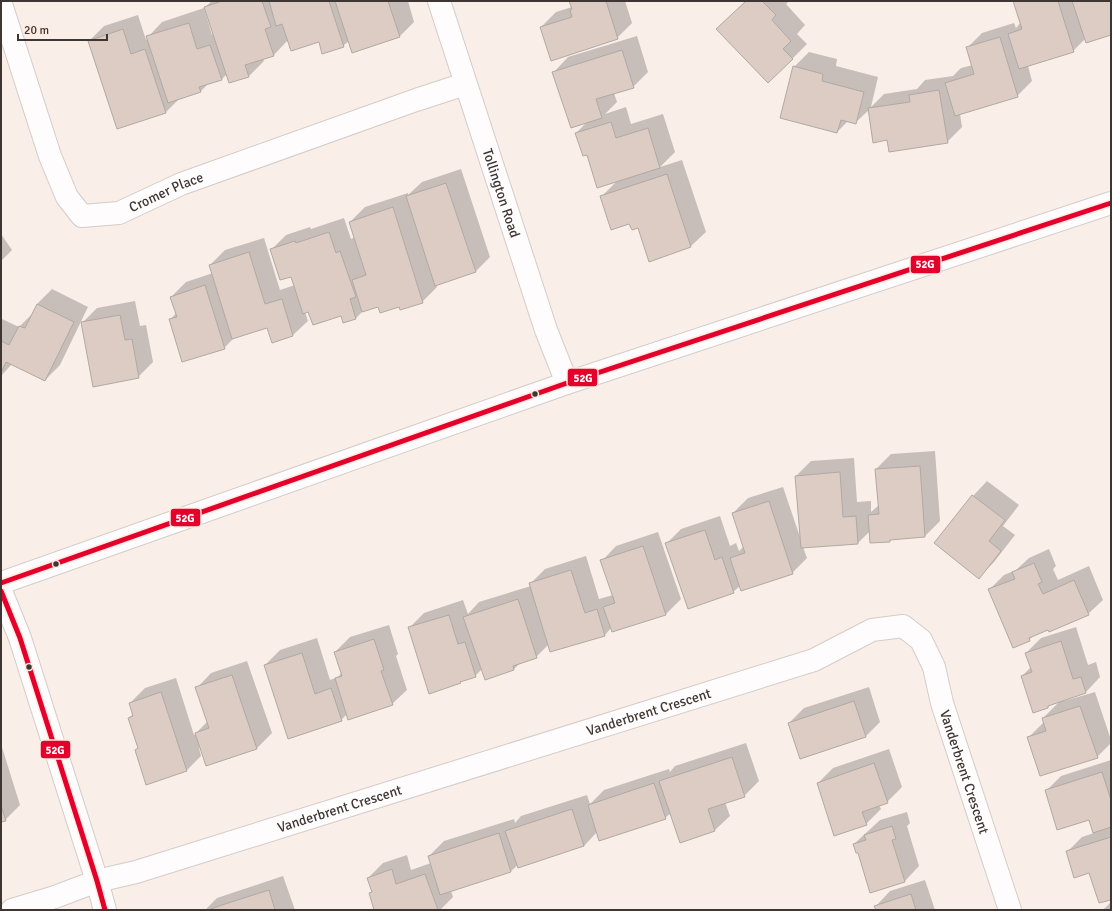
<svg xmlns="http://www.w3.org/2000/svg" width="1112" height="911" font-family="Signika,sans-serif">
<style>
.shadow{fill:#0003}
.building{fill:#ddccc4;stroke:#b1a9a4}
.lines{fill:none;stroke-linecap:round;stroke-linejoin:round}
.street-casing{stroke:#d4ccc8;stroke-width:24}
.secondary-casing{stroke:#d4ccc8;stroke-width:24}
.street{stroke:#fefcfc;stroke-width:22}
.secondary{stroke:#fefcfc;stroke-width:22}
.bus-1-casing{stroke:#ffebe2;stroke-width:8}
.bus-1{stroke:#e4002b;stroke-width:5}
.bus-dot{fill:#3e3633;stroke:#ffebe2;stroke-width:1.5}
.labels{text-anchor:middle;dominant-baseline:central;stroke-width:3;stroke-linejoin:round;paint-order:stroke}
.street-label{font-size:14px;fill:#3e3633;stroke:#ffebe2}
.line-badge{stroke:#ffebe2;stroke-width:1.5}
.badge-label{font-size:11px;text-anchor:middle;font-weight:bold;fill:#fff}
</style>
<rect width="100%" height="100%" fill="#f9eee8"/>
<path class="shadow" d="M 212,1 L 408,1 L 414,22 L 400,36 L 349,41 L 343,46 L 319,41 L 288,40 L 273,56 L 263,59 L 264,61 L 249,76 L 230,82 L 227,74 L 221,80 L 209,83 L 201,91 L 180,98 L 165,113 L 89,41 L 104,26 L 138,15 L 146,40 L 148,39 L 148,37 L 162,22 L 204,8 L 212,35 L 214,34 L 205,7 Z
M 570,1 L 625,1 L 632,23 L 617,38 L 541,27 L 556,12 L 572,7 Z
M 746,1 L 789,1 L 786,4 L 805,25 L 797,34 L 807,44 L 792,59 L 732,15 Z
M 1014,1 L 1111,1 L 1111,34 L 1085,39 L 1073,51 L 1028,66 L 1032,81 L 1017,96 L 960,114 L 962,127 L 947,142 L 888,139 L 869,110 L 855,123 L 848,121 L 837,132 L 794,67 L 809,52 L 837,59 L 836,66 L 878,77 L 871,107 L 884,94 L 917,89 L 925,80 L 953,76 L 961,68 L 973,65 L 967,48 L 982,33 L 1014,23 L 1016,28 L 1021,22 Z
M 637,36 L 648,72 L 633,87 L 614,93 L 617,102 L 605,114 L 626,107 L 631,124 L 663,114 L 675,152 L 660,167 L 682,160 L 706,232 L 691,246 L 650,260 L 638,227 L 630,223 L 601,197 L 617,181 L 587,154 L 576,133 L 588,121 L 554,72 L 568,57 Z
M 461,169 L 490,257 L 475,272 L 436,284 L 437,287 L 422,302 L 400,305 L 378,306 L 363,311 L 356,318 L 341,314 L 309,311 L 305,312 L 308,321 L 293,335 L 268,326 L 236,336 L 224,348 L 170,320 L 176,313 L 171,297 L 186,282 L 213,273 L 210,265 L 225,250 L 264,238 L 280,290 L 295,285 L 291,275 L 271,250 L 286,235 L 310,227 L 311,229 L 344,218 L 351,239 L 355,237 L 350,222 L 365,207 L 408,193 L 408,195 L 422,182 Z
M 1,234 L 12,250 L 1,261 Z
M 52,289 L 88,307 L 60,365 L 45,380 L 12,364 L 1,376 L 1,320 L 2,319 L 19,327 L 34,312 L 37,304 Z
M 135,301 L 140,326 L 146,325 L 153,362 L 138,377 L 82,323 L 97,308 Z
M 935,451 L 940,521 L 925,536 L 892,538 L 889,541 L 870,531 L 858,543 L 803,547 L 807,558 L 792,573 L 740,586 L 733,592 L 666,544 L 681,529 L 720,516 L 730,546 L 736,543 L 739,551 L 744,546 L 733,513 L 748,498 L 783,487 L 800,537 L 796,476 L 811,461 L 854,458 L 857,502 L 871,501 L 871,512 L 879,505 L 876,469 L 891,454 Z
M 987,481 L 1019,505 L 1003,526 L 1015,535 L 994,562 L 979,577 L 973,496 Z
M 658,532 L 681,599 L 666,614 L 612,631 L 611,628 L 605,635 L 551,650 L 549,644 L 536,657 L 521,662 L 514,669 L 485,678 L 482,669 L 475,676 L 463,680 L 460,683 L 409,628 L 424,613 L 463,600 L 468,614 L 479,602 L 531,586 L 530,584 L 545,569 L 586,556 L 599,599 L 613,595 L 602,561 L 616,546 Z
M 1049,549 L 1056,566 L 1053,569 L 1058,580 L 1089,566 L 1103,600 L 1088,614 L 1035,634 L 1029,640 L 989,590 L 1004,575 L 1016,570 L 1029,558 Z
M 389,625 L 398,654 L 396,656 L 407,690 L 392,704 L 347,714 L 341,720 L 265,665 L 280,650 L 317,638 L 330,680 L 338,677 L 342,672 L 335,652 L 350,637 Z
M 1076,627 L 1088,665 L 1096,662 L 1100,677 L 1086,692 L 1063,700 L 1064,701 L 1095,692 L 1111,740 L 1111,743 L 1097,757 L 1028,738 L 1044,722 L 1043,718 L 1061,700 L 1051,704 L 1048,707 L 1022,676 L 1031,667 L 1026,653 L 1041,638 Z
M 247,661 L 272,733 L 257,748 L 206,765 L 201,747 L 199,748 L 201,756 L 186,771 L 136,750 L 139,747 L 129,718 L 133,714 L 130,703 L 145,688 L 176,678 L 194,735 L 208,721 L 197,688 L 211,673 Z
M 869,687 L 880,722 L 866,736 L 789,723 L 804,708 Z
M 746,743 L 759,781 L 744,796 L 725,802 L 730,816 L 715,830 L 671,813 L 665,818 L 597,832 L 584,846 L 518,865 L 511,871 L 451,891 L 453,897 L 440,910 L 376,910 L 370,894 L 373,891 L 368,878 L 383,863 L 407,855 L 411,870 L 431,863 L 429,856 L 444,841 L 514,819 L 515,823 L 521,816 L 587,795 L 590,804 L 604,790 L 669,769 L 670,772 L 675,766 Z
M 1,744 L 20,805 L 5,820 L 1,821 Z
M 889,749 L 902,787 L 887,802 L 879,805 L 881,809 L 866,824 L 818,783 L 833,768 Z
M 1111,760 L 1111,899 L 1090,872 L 1067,852 L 1082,837 L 1094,833 L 1089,819 L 1046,791 L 1061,776 Z
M 907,812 L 910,823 L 907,826 L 919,866 L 905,881 L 871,891 L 858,852 L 854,844 L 880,820 Z
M 283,876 L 295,910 L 205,910 L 217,898 Z
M 925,880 L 935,910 L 877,910 L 876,906 L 890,891 Z
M 1111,902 L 1111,910 L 1103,910 Z"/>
<path class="building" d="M 222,1 L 262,1 L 271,27 L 265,29 L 274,56 L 245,65 L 249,77 L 229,83 L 204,7 Z
M 269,1 L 329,1 L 344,47 L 322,54 L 319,42 L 291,51 L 282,24 L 276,26 Z
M 335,1 L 388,1 L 400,37 L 352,53 Z
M 569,1 L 606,1 L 618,39 L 551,61 L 540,27 L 572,17 L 570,10 L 572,9 Z
M 746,1 L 762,1 L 776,15 L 772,20 L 791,41 L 783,49 L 793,59 L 768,83 L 716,29 Z
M 1013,1 L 1058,1 L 1074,52 L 1019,69 L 1008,34 L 1022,29 Z
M 1072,1 L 1111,1 L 1111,35 L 1086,43 Z
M 189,23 L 197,49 L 210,45 L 222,80 L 199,87 L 201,92 L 168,103 L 146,36 Z
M 123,29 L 131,54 L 145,49 L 166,113 L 117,129 L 88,41 Z
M 1000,37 L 1018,97 L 955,116 L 945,83 L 974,74 L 966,47 Z
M 622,50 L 634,88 L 596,99 L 602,118 L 571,128 L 552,72 Z
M 793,66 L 823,74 L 822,81 L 864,92 L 856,124 L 841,120 L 837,133 L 780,118 Z
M 939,90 L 948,143 L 889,152 L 887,140 L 873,143 L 868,108 L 910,102 L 909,95 Z
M 611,122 L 616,138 L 648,128 L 660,168 L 597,188 L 587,155 L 583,156 L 575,133 Z
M 667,174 L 691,247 L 649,262 L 638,228 L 632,230 L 629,224 L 611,230 L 600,196 Z
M 446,183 L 476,272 L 435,286 L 406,196 Z
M 393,207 L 423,303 L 400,310 L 399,307 L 380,313 L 378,307 L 362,312 L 352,280 L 366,275 L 349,222 Z
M 329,232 L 336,253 L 340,251 L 356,297 L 350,299 L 356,319 L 343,323 L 341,316 L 313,325 L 308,312 L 303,314 L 291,277 L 280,280 L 270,249 L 295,241 L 296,243 Z
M 249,252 L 265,304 L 282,299 L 293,336 L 272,343 L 267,328 L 232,339 L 209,265 Z
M 205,285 L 225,349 L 182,362 L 169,319 L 177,317 L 170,297 Z
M 37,304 L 74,322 L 45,381 L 6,362 L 1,373 L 1,341 L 9,345 L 19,326 L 25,328 Z
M 120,315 L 125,340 L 132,339 L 139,378 L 93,387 L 81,322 Z
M 920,466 L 925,537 L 890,540 L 890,542 L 870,543 L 868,515 L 879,514 L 875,469 Z
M 840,472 L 843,517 L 856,516 L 858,544 L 801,548 L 795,476 Z
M 972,495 L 1005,520 L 989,541 L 1001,551 L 979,579 L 934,543 Z
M 769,501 L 793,574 L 741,591 L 730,558 L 745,553 L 732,513 Z
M 705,530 L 715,560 L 722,557 L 734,593 L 688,609 L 665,543 Z
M 643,546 L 666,615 L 612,632 L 603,607 L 615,603 L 600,560 Z
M 1034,563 L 1042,582 L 1038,584 L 1043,594 L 1074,580 L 1089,615 L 1049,632 L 1048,630 L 1029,638 L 1030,641 L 1013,648 L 988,589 L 1015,579 L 1012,572 Z
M 571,570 L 585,613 L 597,609 L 605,636 L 550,652 L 529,583 Z
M 518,599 L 537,658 L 513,666 L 514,670 L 485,680 L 463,617 Z
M 449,615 L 458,644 L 465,642 L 476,677 L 460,682 L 461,683 L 429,694 L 408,627 Z
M 374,639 L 384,670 L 381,671 L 393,705 L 348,720 L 335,678 L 342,676 L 334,652 Z
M 1061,641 L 1073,679 L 1081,677 L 1086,693 L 1048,706 L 1048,708 L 1033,713 L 1021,676 L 1032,672 L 1025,653 Z
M 302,653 L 315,694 L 331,688 L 342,721 L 288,739 L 264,665 Z
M 232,675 L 257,749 L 206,766 L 195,733 L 209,728 L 195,687 Z
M 161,692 L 187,771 L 146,785 L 135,750 L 138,748 L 128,718 L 133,716 L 129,703 Z
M 854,701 L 866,737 L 800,759 L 788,723 Z
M 1080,706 L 1098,758 L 1040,776 L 1027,737 L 1046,731 L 1042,718 Z
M 732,757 L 745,797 L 708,809 L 715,831 L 680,843 L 659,781 Z
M 874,763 L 888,803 L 862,812 L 867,825 L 834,836 L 817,783 Z
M 1102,772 L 1111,800 L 1111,827 L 1093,833 L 1089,820 L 1057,830 L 1045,790 Z
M 654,783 L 666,819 L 599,841 L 588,805 Z
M 1,805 L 6,821 L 1,822 Z
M 572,809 L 584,846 L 518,868 L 505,831 Z
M 892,826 L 896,839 L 892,840 L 905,882 L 870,893 L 858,853 L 856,853 L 853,844 L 866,840 L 864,835 Z
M 499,833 L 511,872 L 440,895 L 428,856 Z
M 1111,837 L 1111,900 L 1099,903 L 1089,873 L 1074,878 L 1066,851 Z
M 392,869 L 396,884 L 425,874 L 438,910 L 374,910 L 369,893 L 372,892 L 367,878 Z
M 269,890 L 275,910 L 208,910 L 225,904 Z
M 911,894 L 916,910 L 876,910 L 874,906 Z"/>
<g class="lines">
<defs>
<g id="street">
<path id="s1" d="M 439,1 L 546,330 L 567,383"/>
<path id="s2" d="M 1,4 L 50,156 L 67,197 L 82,216 L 119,213 L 181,184 L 416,100 L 465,84"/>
<path d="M 1,591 L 20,638 L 97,881 L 105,910"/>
<path id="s3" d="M 12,910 L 55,897 L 97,881 L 136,872 L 814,660 L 872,630 L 903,626 L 921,640 L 934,667 L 942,703 L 1010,910"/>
</g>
<path id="secondary" d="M 1,583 L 567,383 L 1111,203"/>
</defs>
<use href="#street" class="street-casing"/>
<use href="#secondary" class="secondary-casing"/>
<use href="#street" class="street"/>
<use href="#secondary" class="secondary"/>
<defs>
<path id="bus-1" d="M 1,583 L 567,383 L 1111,203
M 1,591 L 20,638 L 97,881 L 105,910"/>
</defs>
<use href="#bus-1" class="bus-1-casing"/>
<use href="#bus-1" class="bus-1"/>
</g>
<g class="bus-dot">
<circle cx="535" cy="394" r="3.5"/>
<circle cx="56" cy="564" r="3.5"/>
<circle cx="29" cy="667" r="3.5"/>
</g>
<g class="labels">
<g class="street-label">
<text stroke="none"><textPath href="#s2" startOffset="317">Cromer Place</textPath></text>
<text stroke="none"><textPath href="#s1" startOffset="202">Tollington Road</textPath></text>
<text stroke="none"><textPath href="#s3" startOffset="667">Vanderbrent Crescent</textPath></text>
<text stroke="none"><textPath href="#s3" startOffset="1099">Vanderbrent Crescent</textPath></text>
<text stroke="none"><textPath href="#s3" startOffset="343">Vanderbrent Crescent</textPath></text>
</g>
</g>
<g class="line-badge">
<rect x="910" y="255" width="31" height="19" rx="4" fill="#e4002b"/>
<rect x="567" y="368" width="31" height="19" rx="4" fill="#e4002b"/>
<rect x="170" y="508" width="31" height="19" rx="4" fill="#e4002b"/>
<rect x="40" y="740" width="31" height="19" rx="4" fill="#e4002b"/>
</g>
<g class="badge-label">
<text x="925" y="268">52G</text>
<text x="583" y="382">52G</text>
<text x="185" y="522">52G</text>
<text x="55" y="754">52G</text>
</g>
<rect width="1112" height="911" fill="none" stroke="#3e3633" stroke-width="4"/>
<path d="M18 34v6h89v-6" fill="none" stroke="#3e3633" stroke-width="2"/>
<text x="24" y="34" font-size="12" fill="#3e3633" stroke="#ffebe2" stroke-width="3" paint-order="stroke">20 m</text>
</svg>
